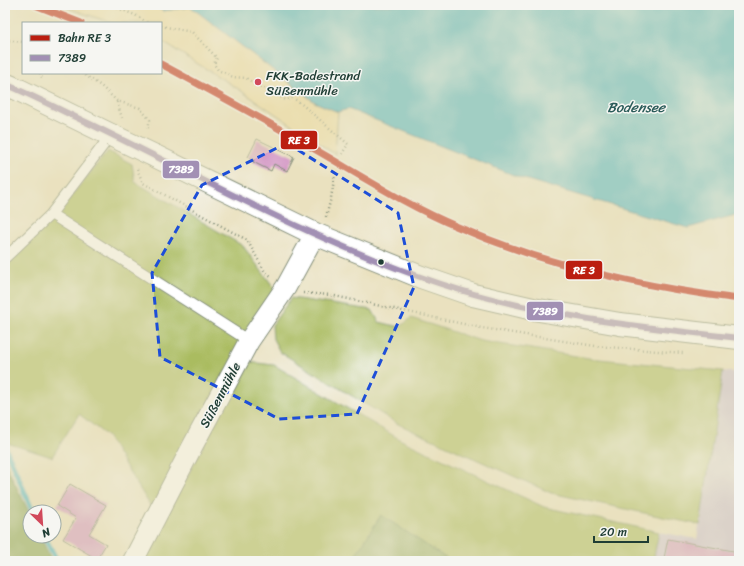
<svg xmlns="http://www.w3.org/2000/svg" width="744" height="566" font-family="Sriracha,sans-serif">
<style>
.industrial{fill:#cabfd6}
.green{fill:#aabc60;stroke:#647c4a}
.forest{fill:#87a456;stroke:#537045}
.sand{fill:#eeda9e;stroke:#868c69}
.water{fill:#4bb5c8;stroke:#35797e}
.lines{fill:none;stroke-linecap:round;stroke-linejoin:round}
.stream{stroke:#4bb5c8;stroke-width:5.5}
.building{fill:#d395c4}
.lane-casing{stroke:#848f7a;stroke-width:12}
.street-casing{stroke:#848f7a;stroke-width:22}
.primary-casing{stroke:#848f7a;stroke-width:24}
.path{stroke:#848f7a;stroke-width:2.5;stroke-dasharray:1 3;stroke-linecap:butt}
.lane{stroke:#fff;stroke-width:10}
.street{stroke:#fff;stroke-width:20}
.primary{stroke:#fff;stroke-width:22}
.primary-bridge-casing{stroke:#848f7a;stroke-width:24;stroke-linecap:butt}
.primary-bridge{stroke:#fff;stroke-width:22}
.bus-1-casing{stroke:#f6f6f2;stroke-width:9}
.bus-1{stroke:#a290b4;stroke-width:6}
.rail-1-casing{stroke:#f6f6f2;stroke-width:10}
.rail-1{stroke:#bb1e10;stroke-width:7}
.marked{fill:none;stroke:#1d4ed8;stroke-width:3;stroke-dasharray:8 5;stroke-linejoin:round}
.poi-dot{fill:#d1495b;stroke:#f6f6f2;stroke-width:1.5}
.bus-dot{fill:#1f3d34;stroke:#f6f6f2;stroke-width:1.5}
.labels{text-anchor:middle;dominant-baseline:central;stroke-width:3;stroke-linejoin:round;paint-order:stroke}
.poi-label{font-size:13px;fill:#1f3d34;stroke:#f6f6f2;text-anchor:start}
.street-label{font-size:13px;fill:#1f3d34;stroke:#f6f6f2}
.water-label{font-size:14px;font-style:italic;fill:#2a5b59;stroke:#f6f6f2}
.line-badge{stroke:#f6f6f2;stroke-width:1.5}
.badge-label{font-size:11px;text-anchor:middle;font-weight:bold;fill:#fff}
</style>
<rect width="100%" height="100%" fill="#f6f6f2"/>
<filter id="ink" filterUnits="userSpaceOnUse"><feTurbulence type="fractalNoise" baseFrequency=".025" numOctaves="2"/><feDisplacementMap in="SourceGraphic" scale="8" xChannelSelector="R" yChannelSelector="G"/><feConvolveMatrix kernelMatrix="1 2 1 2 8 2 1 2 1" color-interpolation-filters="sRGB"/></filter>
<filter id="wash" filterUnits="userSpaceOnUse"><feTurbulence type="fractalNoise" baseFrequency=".012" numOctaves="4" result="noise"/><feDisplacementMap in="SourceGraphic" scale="16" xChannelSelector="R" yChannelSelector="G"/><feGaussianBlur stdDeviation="0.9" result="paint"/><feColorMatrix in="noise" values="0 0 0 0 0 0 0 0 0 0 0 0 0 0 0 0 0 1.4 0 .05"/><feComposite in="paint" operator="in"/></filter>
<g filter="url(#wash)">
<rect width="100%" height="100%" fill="#eae1bf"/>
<path class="industrial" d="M 723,371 L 739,373 L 739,561 L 653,561 L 659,532 L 697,539 Z"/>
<path class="green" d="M 108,151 L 132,164 L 135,182 L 243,246 L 275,289 L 153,510 L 107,436 L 79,414 L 52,457 L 7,443 L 5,440 L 5,266 L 47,225 Z
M 291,298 L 372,310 L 379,322 L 400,327 L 411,318 L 481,341 L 589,358 L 723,371 L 700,525 L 551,493 L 398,424 L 280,352 L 273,339 L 272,325 Z
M 248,362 L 274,365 L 401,440 L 544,507 L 659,532 L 653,561 L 450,561 L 381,515 L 352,561 L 142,561 Z"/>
<path class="forest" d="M 5,463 L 30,514 L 30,536 L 40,536 L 52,561 L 5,561 Z
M 381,515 L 450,561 L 352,561 Z"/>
<path class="sand" d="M 59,5 L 152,5 L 163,11 L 191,7 L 314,102 L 338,112 L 335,154 L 240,90 L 161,41 L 161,23 L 112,23 Z"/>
<path class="water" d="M 152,5 L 739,5 L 739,214 L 688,228 L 521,178 L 348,109 L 338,112 L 315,102 L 191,7 L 163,11 Z"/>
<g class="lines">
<path class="stream" d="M 5,447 L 33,512
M 44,536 L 57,561"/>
</g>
<g id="blocks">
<path class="building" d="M 257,139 L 294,157 L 287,171 L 274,164 L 271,171 L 253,162 L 254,160 L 248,157 Z
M 70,484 L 106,505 L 89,534 L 106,544 L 97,559 L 63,539 L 76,518 L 57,506 Z
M 668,539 L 739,552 L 739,561 L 681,561 L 664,558 Z"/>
</g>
</g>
<g filter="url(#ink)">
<use href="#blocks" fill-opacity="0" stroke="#848f7a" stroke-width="1"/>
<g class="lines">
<defs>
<path id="lane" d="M 51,214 L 111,135
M 5,258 L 51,214 L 249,341"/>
<path id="street" d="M 133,561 L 192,447 L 249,341 L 286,287 L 315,234"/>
<path id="primary" d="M 5,84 L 19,90 L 111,135
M 155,156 L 315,234 L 421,277 L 473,295 L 533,309 L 620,324 L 739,338"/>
</defs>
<use href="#lane" class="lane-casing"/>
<use href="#street" class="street-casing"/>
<use href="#primary" class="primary-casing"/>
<path class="path" d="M 110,5 L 135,15 L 148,23
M 161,26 L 192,32 L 217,58 L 214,64 L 218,70 L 233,77 L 246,78 L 259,87 L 273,90 L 278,96 L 286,100 L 292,98 L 298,101 L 348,144 L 342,154
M 5,40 L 23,42
M 40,73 L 43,80
M 82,73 L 101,86 L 117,101 L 140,108 L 150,120 L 147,131
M 117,102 L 122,118
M 137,169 L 143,183 L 247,240 L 265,272 L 271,276
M 326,217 L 331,198 L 335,174
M 303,293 L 330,295 L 482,328 L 595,346 L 683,353"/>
<use href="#lane" class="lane"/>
<use href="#street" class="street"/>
<use href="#primary" class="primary"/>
<defs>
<path id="primary-bridge" d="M 111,135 L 155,156"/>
</defs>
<use href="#primary-bridge" class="primary-bridge-casing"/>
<use href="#primary-bridge" class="primary-bridge"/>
<defs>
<path id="bus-1" d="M 5,84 C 34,96 62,111 90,124 C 206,180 319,244 441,284 C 538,316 638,327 739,338"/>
</defs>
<use href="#bus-1" class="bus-1-casing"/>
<use href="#bus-1" class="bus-1"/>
<defs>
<path id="rail-1" d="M 35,5 L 81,23
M 161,64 C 213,92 265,120 316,150 C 363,177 408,206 458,227 C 548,266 642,287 739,299"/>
</defs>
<use href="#rail-1" class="rail-1-casing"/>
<use href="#rail-1" class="rail-1"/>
</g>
</g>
<path d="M0 0H744V566H0ZM 287,143 L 398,213 L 414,287 L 357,414 L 279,419 L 160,357 L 152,273 L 202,185 Z" fill="#eae1bf" fill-opacity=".55" fill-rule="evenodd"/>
<path class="marked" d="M 287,143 L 398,213 L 414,287 L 357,414 L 279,419 L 160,357 L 152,273 L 202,185 Z"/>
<circle class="poi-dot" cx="258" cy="82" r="4"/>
<circle class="bus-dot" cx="381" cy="262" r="3.5"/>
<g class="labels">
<g class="poi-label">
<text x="266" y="75">FKK-Badestrand<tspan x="266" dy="15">Süßenmühle</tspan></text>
</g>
<g class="street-label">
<text transform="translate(220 395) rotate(-62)">Süßenmühle</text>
</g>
<g class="water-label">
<text x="636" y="107">Bodensee</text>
</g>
</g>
<g class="line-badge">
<rect x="280" y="130" width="38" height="20" rx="4" fill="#bb1e10"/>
<rect x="162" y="160" width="38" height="19" rx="4" fill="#a290b4"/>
<rect x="565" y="260" width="38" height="20" rx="4" fill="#bb1e10"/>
<rect x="526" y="301" width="38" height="20" rx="4" fill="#a290b4"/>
</g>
<g class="badge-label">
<text x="299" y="144">RE 3</text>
<text x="181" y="173">7389</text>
<text x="584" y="274">RE 3</text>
<text x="545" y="315">7389</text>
</g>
<rect width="744" height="566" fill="none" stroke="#f6f6f2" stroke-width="20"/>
<rect x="22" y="22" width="140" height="52" fill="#f6f6f2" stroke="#a0aca6"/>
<rect x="30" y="35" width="20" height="6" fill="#bb1e10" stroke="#a0aca6"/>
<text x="58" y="42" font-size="12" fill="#1f3d34">Bahn RE 3</text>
<rect x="30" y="55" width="20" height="6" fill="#a290b4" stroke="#a0aca6"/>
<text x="58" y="62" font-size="12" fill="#1f3d34">7389</text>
<g transform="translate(42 524) rotate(155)"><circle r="19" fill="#f6f6f2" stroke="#a0aca6"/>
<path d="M0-3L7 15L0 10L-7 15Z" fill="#d1495b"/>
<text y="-6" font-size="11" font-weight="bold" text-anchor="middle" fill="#1f3d34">N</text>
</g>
<path d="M594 536v6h54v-6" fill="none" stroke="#1f3d34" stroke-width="2"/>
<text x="600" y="536" font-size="12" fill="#1f3d34" stroke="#f6f6f2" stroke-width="3" paint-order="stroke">20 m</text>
</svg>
